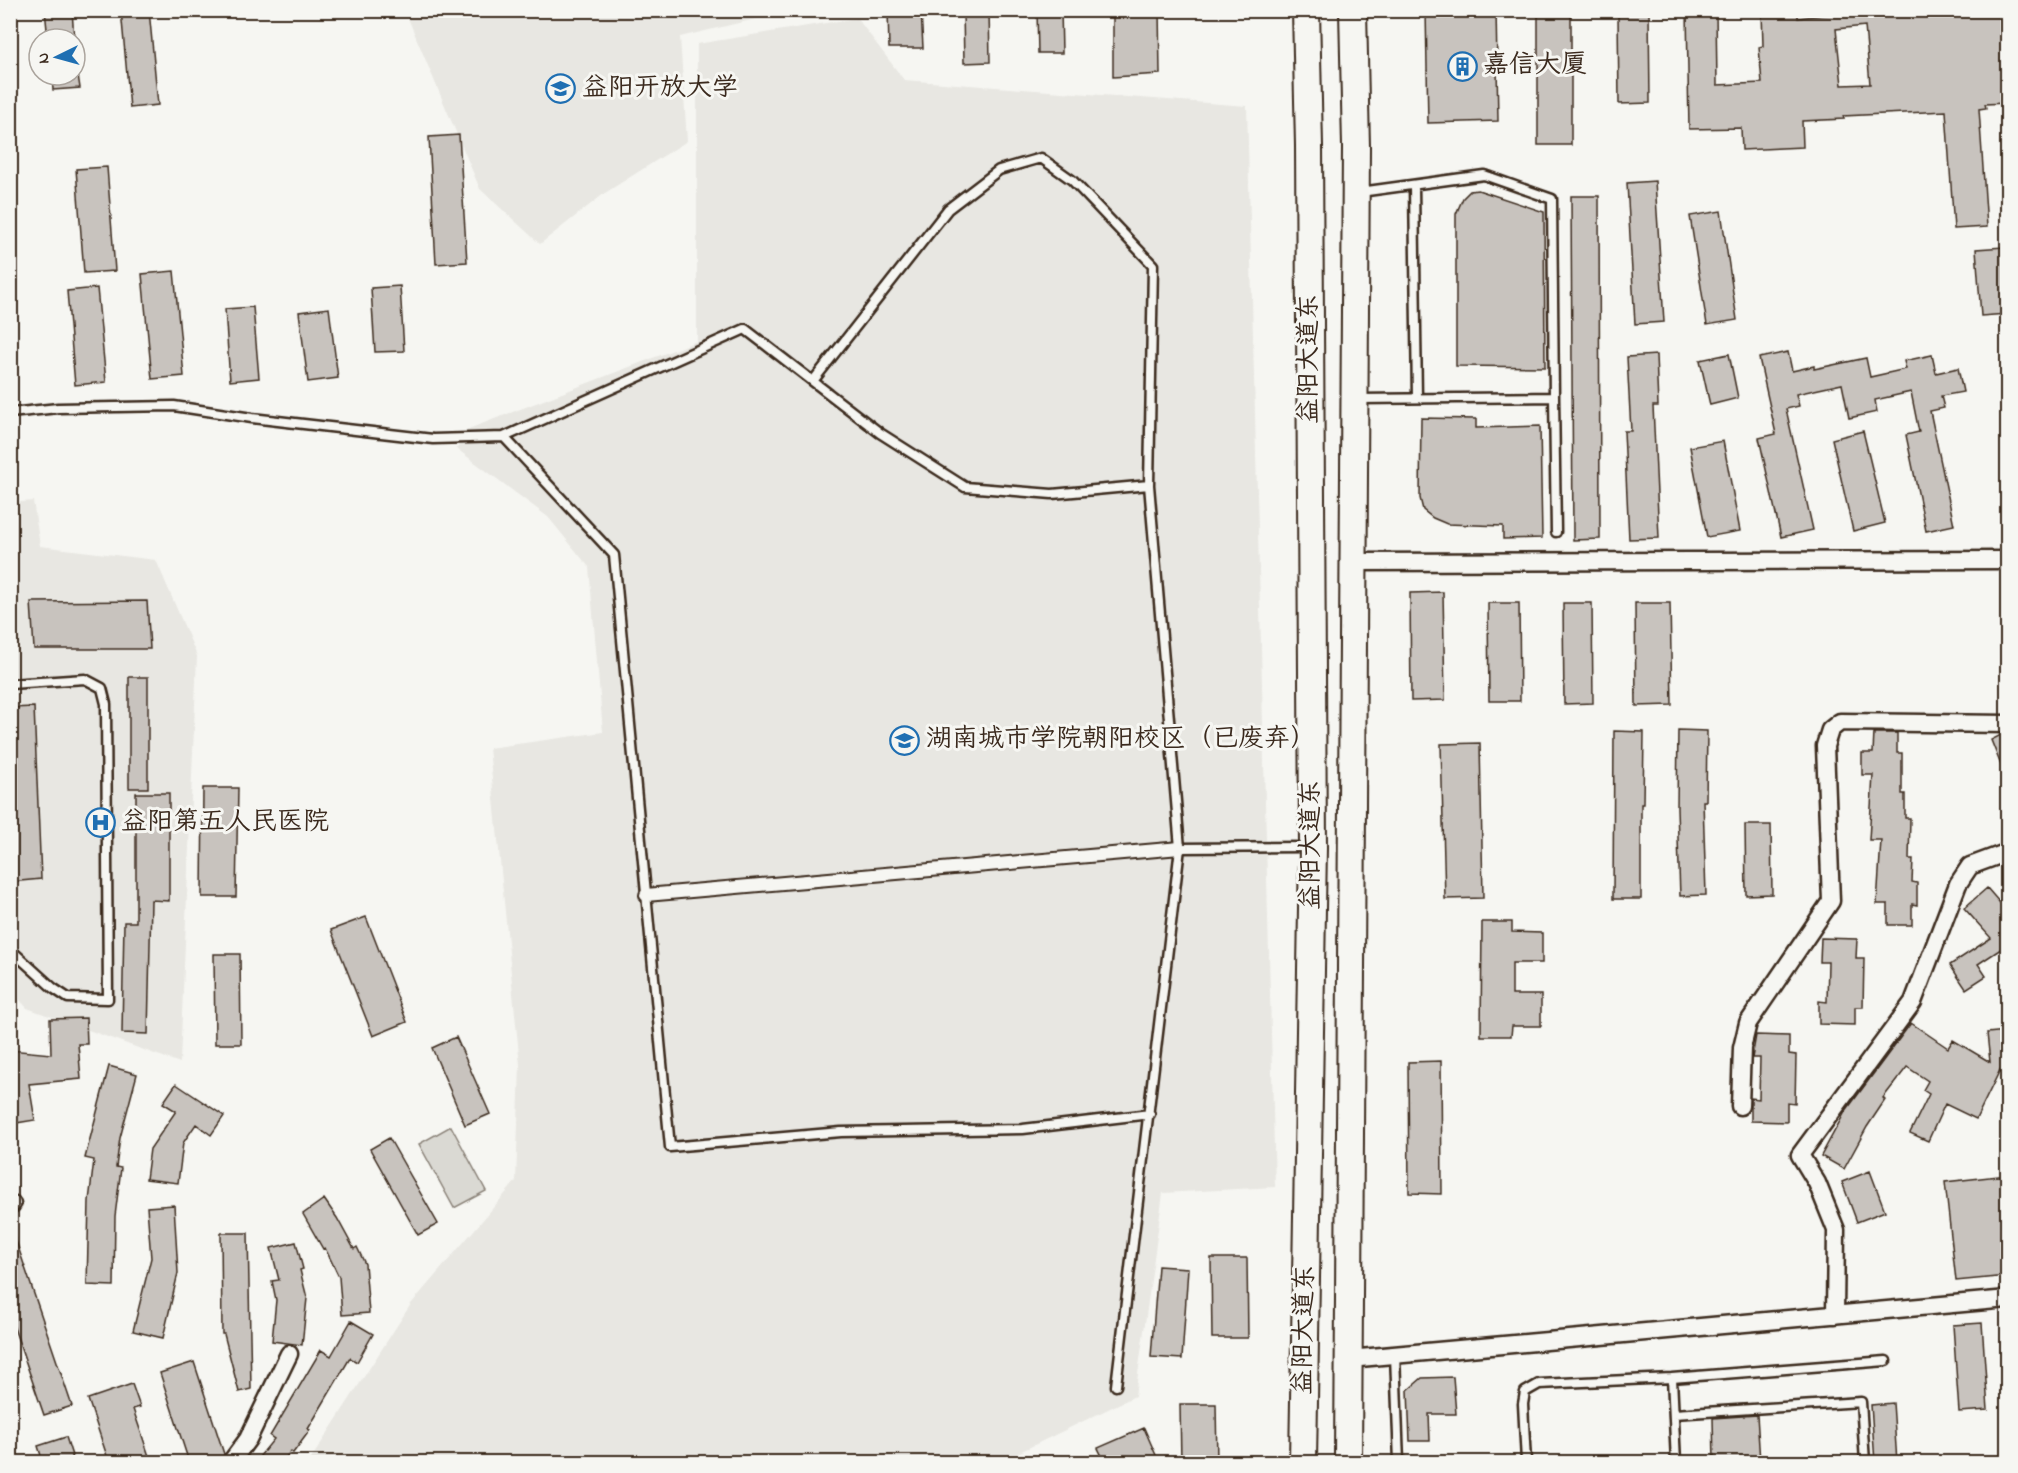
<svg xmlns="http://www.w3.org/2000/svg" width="2018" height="1473" font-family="'Indie Flower','LXGW WenKai TC',sans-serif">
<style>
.built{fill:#e8e7e2}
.green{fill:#dad9d3;stroke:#8a8278;stroke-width:1.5}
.building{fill:#c8c3be;stroke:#3b2a1e;stroke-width:1.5;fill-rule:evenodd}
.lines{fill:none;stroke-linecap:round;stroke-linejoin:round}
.service-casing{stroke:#3b2a1e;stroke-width:13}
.pedestrian-casing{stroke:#3b2a1e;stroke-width:16}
.minor-casing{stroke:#3b2a1e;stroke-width:21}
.primary-casing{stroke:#3b2a1e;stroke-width:30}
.service{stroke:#f6f6f2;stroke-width:8}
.pedestrian{stroke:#f6f6f2;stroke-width:12}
.minor{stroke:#f6f6f2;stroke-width:16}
.primary{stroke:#f6f6f2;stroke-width:26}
.labels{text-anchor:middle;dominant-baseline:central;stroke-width:6;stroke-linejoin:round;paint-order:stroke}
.poi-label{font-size:26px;fill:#3b2a1e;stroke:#f6f6f2;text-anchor:start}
.street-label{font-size:26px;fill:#3b2a1e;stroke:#f6f6f2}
</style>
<rect width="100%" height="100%" fill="#f6f6f2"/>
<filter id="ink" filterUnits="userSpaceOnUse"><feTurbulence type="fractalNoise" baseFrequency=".0167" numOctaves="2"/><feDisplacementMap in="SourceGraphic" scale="12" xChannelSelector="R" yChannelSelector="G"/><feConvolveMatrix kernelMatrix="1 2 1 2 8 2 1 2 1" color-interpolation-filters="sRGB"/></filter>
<g filter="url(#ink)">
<path class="built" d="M 405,11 L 789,11 L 680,37 L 687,141 L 605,193 L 540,244 L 480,189 Z
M 857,18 L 904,80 L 1247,106 L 1275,1187 L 1163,1193 L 1135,1396 L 999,1462 L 309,1462 L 411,1304 L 516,1181 L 520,1065 L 489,748 L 603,732 L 589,567 L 548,517 L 457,449 L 466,430 L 697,341 L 697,44 Z
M 33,501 L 40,546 L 156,560 L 197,656 L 180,1063 L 27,1008 L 11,990 L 10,503 Z"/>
<path class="green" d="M 451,1126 L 486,1191 L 454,1208 L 419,1144 Z"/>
<path class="building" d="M 45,10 L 72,10 L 74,39 L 48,39 Z
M 121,10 L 149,10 L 158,105 L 130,108 Z
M 888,10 L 921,10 L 923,48 L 889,48 Z
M 963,10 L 989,10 L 990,62 L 964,63 Z
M 1037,10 L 1061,10 L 1062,53 L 1038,53 Z
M 1113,10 L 1159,10 L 1160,74 L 1113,77 Z
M 1426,10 L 1496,10 L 1498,121 L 1428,123 Z
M 1538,10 L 1571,10 L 1571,145 L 1538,145 Z
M 1687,10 L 1716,10 L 1717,85 L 1762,83 L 1759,47 L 1763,46 L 1762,10 L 1798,10 L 1798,18 L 1849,12 L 1849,10 L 2007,10 L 2007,103 L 1985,104 L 1986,108 L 1979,109 L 1987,227 L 1954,229 L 1946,111 L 1843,116 L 1844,119 L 1802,121 L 1803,147 L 1742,150 L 1741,128 L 1689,129 ZM 1865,26 L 1870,84 L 1842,85 L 1836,29 Z
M 1649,12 L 1650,103 L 1619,104 L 1618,13 Z
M 52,75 L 78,75 L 80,88 L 53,90 Z
M 459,135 L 467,262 L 436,264 L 429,137 Z
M 107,167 L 115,271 L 84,273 L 76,169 Z
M 1655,181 L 1664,322 L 1635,324 L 1627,183 Z
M 1478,190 L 1544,212 L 1545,367 L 1456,366 L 1456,214 L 1463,198 L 1470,191 Z
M 1571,196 L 1599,196 L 1600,539 L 1573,540 Z
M 1721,211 L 1737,320 L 1707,325 L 1690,216 Z
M 2004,247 L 2007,314 L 1981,316 L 1976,249 Z
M 174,271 L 184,376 L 152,379 L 142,274 Z
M 400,286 L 404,351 L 375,352 L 371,288 Z
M 97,288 L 106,382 L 75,385 L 67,291 Z
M 253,307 L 259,378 L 230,381 L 225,309 Z
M 329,308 L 338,378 L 308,382 L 299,312 Z
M 1788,352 L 1792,371 L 1814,366 L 1814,369 L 1866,358 L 1870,377 L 1906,369 L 1904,361 L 1932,355 L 1936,373 L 1958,368 L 1963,392 L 1941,396 L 1944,408 L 1930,411 L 1954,525 L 1926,531 L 1906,435 L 1919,432 L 1911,392 L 1875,400 L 1877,412 L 1849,418 L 1842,384 L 1796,394 L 1799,406 L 1786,409 L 1813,530 L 1781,537 L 1759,438 L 1776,434 L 1759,358 Z
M 1729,354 L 1738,398 L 1710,405 L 1700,360 Z
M 1656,355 L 1658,406 L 1653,406 L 1659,538 L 1629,539 L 1624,431 L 1631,431 L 1627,357 Z
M 1421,418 L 1476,419 L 1476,428 L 1540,426 L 1542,538 L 1503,539 L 1503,526 L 1447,524 L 1433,518 L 1423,510 L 1420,498 Z
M 1863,431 L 1885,523 L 1853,531 L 1832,439 Z
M 1723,441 L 1740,531 L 1707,537 L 1690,447 Z
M 1443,592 L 1445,700 L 1411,701 L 1410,593 Z
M 147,601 L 150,649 L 34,649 L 31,602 Z
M 1488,603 L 1519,603 L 1520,701 L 1489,701 Z
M 1563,603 L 1592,603 L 1593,703 L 1564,704 Z
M 1635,603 L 1670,603 L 1672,705 L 1636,706 Z
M 129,677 L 148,677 L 148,788 L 129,788 Z
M 34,707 L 41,879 L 10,882 L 10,708 Z
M 1678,730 L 1707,731 L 1706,801 L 1703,801 L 1706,895 L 1680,896 L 1677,808 Z
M 1614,731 L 1644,732 L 1643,804 L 1641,804 L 1641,899 L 1613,899 Z
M 1874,733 L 1897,733 L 1897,753 L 1902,753 L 1902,794 L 1905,794 L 1905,818 L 1910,818 L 1909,859 L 1913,859 L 1912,882 L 1917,883 L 1917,905 L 1912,904 L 1912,925 L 1888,925 L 1888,904 L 1877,904 L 1881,840 L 1869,840 L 1873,775 L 1862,775 L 1862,753 L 1873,753 Z
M 2003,734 L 2007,734 L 2007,780 L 1991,740 Z
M 1480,743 L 1483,898 L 1445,899 L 1441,744 Z
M 203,788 L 238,788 L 236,897 L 202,897 Z
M 136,793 L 169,793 L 169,901 L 151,900 L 148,1034 L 122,1033 L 124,922 L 136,922 Z
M 1745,825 L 1771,825 L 1772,894 L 1746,895 Z
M 1987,888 L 2007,911 L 2007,945 L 1978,964 L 1986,976 L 1966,989 L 1950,965 L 1991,938 L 1964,908 Z
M 366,917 L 407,1022 L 373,1036 L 331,930 Z
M 1482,922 L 1512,922 L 1512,932 L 1542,933 L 1542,963 L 1512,963 L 1512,995 L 1541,995 L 1541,1026 L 1512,1026 L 1511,1036 L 1481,1036 Z
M 1821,938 L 1857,939 L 1856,958 L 1864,958 L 1863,1007 L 1855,1007 L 1855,1025 L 1819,1024 L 1819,1001 L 1827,1002 L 1828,962 L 1820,962 Z
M 214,954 L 240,954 L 241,1044 L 215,1044 Z
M 86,1018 L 87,1044 L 78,1044 L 81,1079 L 29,1084 L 35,1120 L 10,1124 L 10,1050 L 51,1054 L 50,1019 Z
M 1911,1023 L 1948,1048 L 1953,1040 L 1990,1062 L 1987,1033 L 2007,1031 L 2007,1069 L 2000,1070 L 1976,1119 L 1945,1104 L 1928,1141 L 1910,1133 L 1929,1094 L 1923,1090 L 1928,1081 L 1907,1067 L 1883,1098 L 1885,1100 L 1867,1127 L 1844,1169 L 1821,1156 L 1845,1112 Z
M 1756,1035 L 1789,1036 L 1789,1054 L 1796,1055 L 1795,1104 L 1787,1103 L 1787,1122 L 1751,1121 L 1751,1098 L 1759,1099 L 1760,1058 L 1752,1058 Z
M 456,1037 L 490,1114 L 465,1125 L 432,1048 Z
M 1441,1061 L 1442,1194 L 1409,1193 L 1408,1062 Z
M 109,1066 L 137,1074 L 120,1138 L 116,1167 L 121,1168 L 115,1216 L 114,1286 L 87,1285 L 89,1201 L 94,1160 L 85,1158 Z
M 176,1084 L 224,1116 L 211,1135 L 196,1124 L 183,1143 L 178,1183 L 146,1179 L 150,1149 L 176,1111 L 163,1103 Z
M 389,1138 L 438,1224 L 418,1235 L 370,1149 Z
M 1870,1171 L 1885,1211 L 1857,1222 L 1842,1182 Z
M 2007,1175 L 2007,1276 L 1956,1281 L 1945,1182 Z
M 324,1199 L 337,1218 L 354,1249 L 357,1247 L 365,1264 L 369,1313 L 342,1315 L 339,1277 L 325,1248 L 323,1249 L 303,1214 Z
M 174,1205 L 178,1273 L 163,1338 L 133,1331 L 151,1258 L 147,1207 Z
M 10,1232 L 13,1232 L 72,1406 L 44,1415 L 10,1316 Z
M 221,1233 L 248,1233 L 251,1389 L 239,1392 L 224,1334 L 222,1334 Z
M 296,1242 L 303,1269 L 300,1270 L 307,1298 L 302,1345 L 272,1341 L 276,1300 L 272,1281 L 279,1280 L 271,1248 Z
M 1211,1258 L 1247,1258 L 1248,1338 L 1212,1338 Z
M 1158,1266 L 1188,1268 L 1182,1359 L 1151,1357 Z
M 351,1321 L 373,1334 L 357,1362 L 350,1358 L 308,1429 L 310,1430 L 293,1453 L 291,1451 L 282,1462 L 255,1462 L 274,1439 L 270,1436 L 321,1350 L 331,1356 Z
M 1982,1323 L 1988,1410 L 1959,1412 L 1953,1325 Z
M 194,1362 L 224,1454 L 221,1462 L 189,1462 L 160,1373 Z
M 1453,1377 L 1456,1414 L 1429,1414 L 1430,1441 L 1410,1441 L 1408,1390 L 1422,1378 Z
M 132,1384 L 140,1407 L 133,1409 L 151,1462 L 109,1462 L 88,1399 Z
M 1893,1403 L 1897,1462 L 1875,1462 L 1871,1405 Z
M 1180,1404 L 1216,1404 L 1217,1462 L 1181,1462 Z
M 1757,1415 L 1760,1462 L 1714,1462 L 1713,1418 Z
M 1144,1428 L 1159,1462 L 1105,1462 L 1098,1448 Z
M 66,1437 L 74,1462 L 43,1462 L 38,1446 Z"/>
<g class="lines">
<defs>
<path id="service" d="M 1414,186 L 1417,398
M 1360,192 L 1484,175 L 1552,199 L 1554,397
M 813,381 L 948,209 L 999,170 L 1041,158 L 1072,180 L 1153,265 L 1149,485 L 1180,848 L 1310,847
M 1358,399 L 1554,397 L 1556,532
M 10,413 L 58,408 L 174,406 L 252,418 L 433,439 L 504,437
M 1149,485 L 1052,494 L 965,487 L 880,433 L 745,329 L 504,437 L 614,555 L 670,1147 L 841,1132 L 1023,1129 L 1150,1114
M 10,684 L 85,679 L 102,688 L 106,704 L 108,999 L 68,998 L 53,988 L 10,949
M 1395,1355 L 1399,1462
M 1672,1378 L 1886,1361
M 1116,1386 L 1180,848
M 1674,1414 L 1861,1402 L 1865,1462
M 1526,1462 L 1523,1404 L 1525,1392 L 1539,1384 L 1672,1378 L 1676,1462"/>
<path id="pedestrian" d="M 646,895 L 1180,848"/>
<path id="minor" d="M 1352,562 L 2008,560
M 1740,1106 L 1742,1048 L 1748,1023 L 1831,901 L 1825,746 L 1830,730 L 1840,722 L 2008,724
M 10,1205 L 12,1204
M 1835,1315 L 1836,1230 L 1817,1183 L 1800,1155 L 1913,1002 L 1958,884 L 1970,866 L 2008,852
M 1349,1359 L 2008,1299
M 231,1462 L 248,1439 L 289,1354"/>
<path id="primary" d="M 1303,1462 L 1313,847 L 1309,146 L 1306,10
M 1348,1462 L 1356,147 L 1353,10"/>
</defs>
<use href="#service" class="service-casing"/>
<use href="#pedestrian" class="pedestrian-casing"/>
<use href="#minor" class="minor-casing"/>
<use href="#primary" class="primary-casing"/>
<use href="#service" class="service"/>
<use href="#pedestrian" class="pedestrian"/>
<use href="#minor" class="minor"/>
<use href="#primary" class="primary"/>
</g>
</g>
<defs>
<symbol id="building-ring" viewBox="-11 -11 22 22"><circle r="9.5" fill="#f6f6f2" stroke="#1f6fb2" stroke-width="1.5"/><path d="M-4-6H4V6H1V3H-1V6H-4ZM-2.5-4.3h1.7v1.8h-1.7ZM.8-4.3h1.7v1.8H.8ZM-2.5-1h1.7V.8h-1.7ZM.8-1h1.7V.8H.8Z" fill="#1f6fb2"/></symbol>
<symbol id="school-ring" viewBox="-11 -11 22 22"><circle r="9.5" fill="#f6f6f2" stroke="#1f6fb2" stroke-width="1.5"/><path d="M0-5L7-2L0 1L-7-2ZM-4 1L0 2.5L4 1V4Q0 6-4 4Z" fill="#1f6fb2"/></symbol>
<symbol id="hospital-ring" viewBox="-11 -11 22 22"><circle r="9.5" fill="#f6f6f2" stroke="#1f6fb2" stroke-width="1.5"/><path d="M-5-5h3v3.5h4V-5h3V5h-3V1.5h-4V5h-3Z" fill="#1f6fb2"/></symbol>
</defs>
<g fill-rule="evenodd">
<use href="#building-ring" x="1446" y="50" width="33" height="33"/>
<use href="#school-ring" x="544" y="72" width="33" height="33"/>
<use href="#school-ring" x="888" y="724" width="33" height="33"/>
<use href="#hospital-ring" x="84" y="806" width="33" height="33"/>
</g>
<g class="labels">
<g class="poi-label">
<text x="1483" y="66">嘉信大厦</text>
<text x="582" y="89">益阳开放大学</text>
<text x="926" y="740">湖南城市学院朝阳校区（已废弃）</text>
<text x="121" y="823">益阳第五人民医院</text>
</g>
<g class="street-label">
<text transform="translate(1310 359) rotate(-90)">益阳大道东</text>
<text transform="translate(1312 845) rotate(-90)">益阳大道东</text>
<text transform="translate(1305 1330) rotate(-89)">益阳大道东</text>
</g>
</g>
<rect width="2018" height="1473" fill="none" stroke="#f6f6f2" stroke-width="36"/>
<rect x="18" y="18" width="1982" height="1437" fill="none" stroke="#3b2a1e" stroke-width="2" filter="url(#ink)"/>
<g transform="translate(57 57) rotate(265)"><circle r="28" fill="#f6f6f2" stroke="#aba49d" stroke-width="1.5"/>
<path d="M0-4.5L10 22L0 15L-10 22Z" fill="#1f6fb2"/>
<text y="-9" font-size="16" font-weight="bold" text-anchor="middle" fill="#3b2a1e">N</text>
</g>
</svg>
